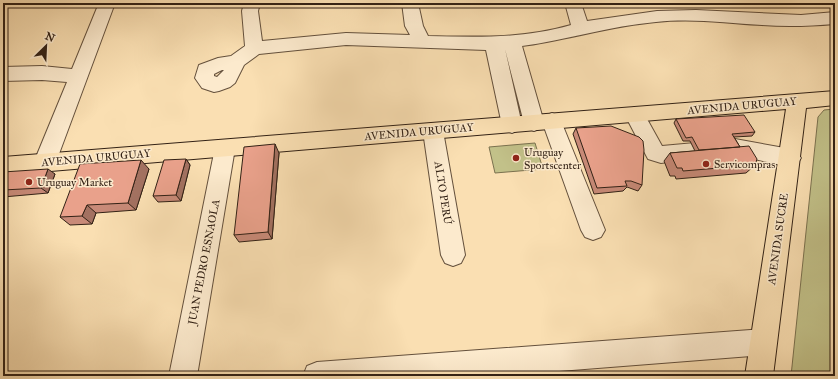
<svg xmlns="http://www.w3.org/2000/svg" width="838" height="379" font-family="'IM FELL Great Primer',serif">
<style>
.green{fill:#c2c189;stroke:#7a714f}
.lines{fill:none;stroke-linecap:round;stroke-linejoin:round}
.minor-casing{stroke:#64503c;stroke-width:2}
.major-casing{stroke:#322115;stroke-width:2}
.minor{fill:#fceacd;fill-rule:evenodd}
.major{fill:#fadfb2;fill-rule:evenodd}
.wall{fill:#c88a78;stroke:#322115}
.shaded-wall{fill:#a37161;stroke:#322115}
.building{fill:#e9a18b;stroke:#322115}
.poi-dot{fill:#8f2418;stroke:#fceacd;stroke-width:1.5}
.labels{text-anchor:middle;dominant-baseline:central;stroke-width:3;stroke-linejoin:round;paint-order:stroke}
.street-label{font-size:11px;fill:#322115;stroke:#fceacd}
.poi-label{font-size:11px;fill:#322115;stroke:#fceacd;text-anchor:start}
</style>
<rect width="100%" height="100%" fill="#fadfb2"/>
<filter id="stains"><feTurbulence type="fractalNoise" baseFrequency=".005" numOctaves="4"/><feColorMatrix values="0 0 0 0 .2 0 0 0 0 .09 0 0 0 0 .02 0 0 0 .5 -.17"/></filter>
<radialGradient id="worn" r=".72"><stop offset=".6" stop-color="#630" stop-opacity="0"/><stop offset="1" stop-color="#630" stop-opacity=".3"/></radialGradient>
<path class="green" d="M 835,109 L 835,376 L 791,376 L 818,117 L 824,110 Z
M 535,143 L 543,169 L 495,173 L 489,147 Z"/>
<g class="lines">
<defs>
<path id="minor" d="M 99,3 L 115,3 L 56,162 L 52,168 L 45,171 L 38,168 L 34,162 L 67,82 L 42,80 L 3,81 L 3,67 L 42,66 L 72,69 Z
M 244,3 L 260,3 L 258,11 L 262,41 L 346,33 L 410,35 L 405,26 L 402,3 L 418,3 L 423,26 L 428,36 C 477,37 522,39 571,25 L 565,3 L 581,3 L 587,21 L 657,11 L 696,10 L 801,15 L 835,12 L 835,24 C 811,26 787,27 762,25 C 727,23 692,18 656,22 C 610,26 567,40 522,46 L 543,119 L 545,116 L 552,113 L 559,116 L 605,230 L 601,237 L 593,240 L 585,237 L 581,230 L 543,124 L 541,128 L 534,131 L 527,128 L 524,123 L 505,49 L 522,125 L 519,130 L 512,133 L 505,130 L 502,125 L 486,50 L 346,45 L 259,54 L 244,65 L 235,83 L 230,87 L 219,91 L 214,92 L 202,88 L 195,78 L 199,65 L 218,58 L 231,56 L 245,46 L 242,11 ZM 222,70 L 224,70 L 217,77 L 214,76 L 214,74 Z
M 635,107 L 642,110 L 662,146 L 695,143 L 702,145 L 705,151 L 702,157 L 661,163 L 648,159 L 625,115 L 628,110 Z
M 433,123 L 440,125 L 443,131 L 465,255 L 461,263 L 453,266 L 445,263 L 441,255 L 423,131 L 426,125 Z
M 735,139 L 790,149 L 797,152 L 801,158 L 797,164 L 790,167 L 728,153 L 725,147 L 728,141 Z
M 225,140 L 232,142 L 235,148 L 197,376 L 169,376 L 215,148 L 218,142 Z
M 764,329 L 773,333 L 777,342 L 773,351 L 764,355 L 495,376 L 303,376 L 307,366 L 317,362 Z"/>
<path id="major" d="M 835,91 L 835,105 L 806,108 L 773,376 L 745,376 L 786,109 L 3,175 L 3,157 Z"/>
</defs>
<use href="#minor" class="minor-casing"/>
<use href="#major" class="major-casing"/>
<use href="#minor" class="minor"/>
<use href="#major" class="major"/>
</g>
<path class="wall" d="M 676,119 L 755,132 L 752,136 L 734,137 L 740,147 L 755,165 L 746,173 L 676,179 L 675,176 L 670,176 L 664,161 L 670,153 L 695,151 L 690,141 L 683,141 L 674,123 Z
M 576,128 L 642,185 L 638,191 L 627,187 L 623,191 L 594,194 L 573,134 Z
M 279,153 L 272,239 L 239,242 L 234,235 Z
M 186,159 L 190,165 L 181,201 L 158,202 L 153,196 Z
M 149,169 L 136,210 L 96,213 L 92,224 L 70,225 L 60,217 Z
M 3,172 L 55,174 L 48,193 L 3,197 Z"/>
<path class="shaded-wall" d="M 275,144 L 279,153 L 272,239 L 268,232 Z
M 186,159 L 190,165 L 181,201 L 176,195 Z
M 141,160 L 149,169 L 136,210 L 128,203 Z
M 48,169 L 55,174 L 48,193 L 41,188 Z
M 87,205 L 96,213 L 92,224 L 82,216 Z"/>
<path class="building" d="M 744,115 L 755,132 L 732,134 L 740,147 L 699,150 L 692,137 L 686,138 L 676,119 Z
M 611,126 L 639,137 L 643,141 L 644,150 L 642,185 L 631,181 L 625,181 L 627,186 L 597,188 L 576,128 Z
M 275,144 L 268,232 L 234,235 L 244,147 Z
M 749,146 L 757,159 L 755,165 L 683,171 L 682,168 L 677,168 L 670,153 Z
M 186,159 L 176,195 L 153,196 L 164,160 Z
M 141,160 L 128,203 L 87,205 L 82,216 L 60,217 L 80,164 Z
M 48,169 L 41,188 L 3,190 L 3,172 Z"/>
<g class="poi-dot">
<circle cx="516" cy="158" r="4"/>
<circle cx="706" cy="164" r="4"/>
<circle cx="29" cy="182" r="4"/>
</g>
<g class="labels">
<g class="street-label">
<text transform="translate(742 106) rotate(-5)">AVENIDA URUGUAY</text>
<text transform="translate(419 132) rotate(-5)">AVENIDA URUGUAY</text>
<text transform="translate(96 158) rotate(-5)">AVENIDA URUGUAY</text>
<text transform="translate(443 193) rotate(81)">ALTO PERÚ</text>
<text transform="translate(778 239) rotate(-82)">AVENIDA SUCRE</text>
<text transform="translate(204 262) rotate(-79)">JUAN PEDRO ESNAOLA</text>
</g>
<g class="poi-label">
<text x="524" y="152">Uruguay<tspan x="524" dy="13">Sportscenter</tspan></text>
<text x="714" y="164">Servicompras</text>
<text x="37" y="182">Uruguay Market</text>
</g>
</g>
<rect width="838" height="379" fill="none" stroke="#fadfb2" stroke-width="16"/>
<rect x="4" y="4" width="830" height="371" fill="none" stroke="#322115" stroke-width="2"/>
<rect x="8" y="8" width="822" height="363" fill="none" stroke="#322115"/>
<g transform="translate(46 46) rotate(24)" stroke="#fceacd" stroke-width="3" paint-order="stroke">
<path d="M0-3L7 15L0 10L-7 15Z" fill="#322115"/>
<text y="-6" font-size="11" font-weight="bold" text-anchor="middle" fill="#322115">N</text>
</g>
<rect width="100%" height="100%" filter="url(#stains)"/>
<rect width="100%" height="100%" fill="url(#worn)"/>
</svg>
